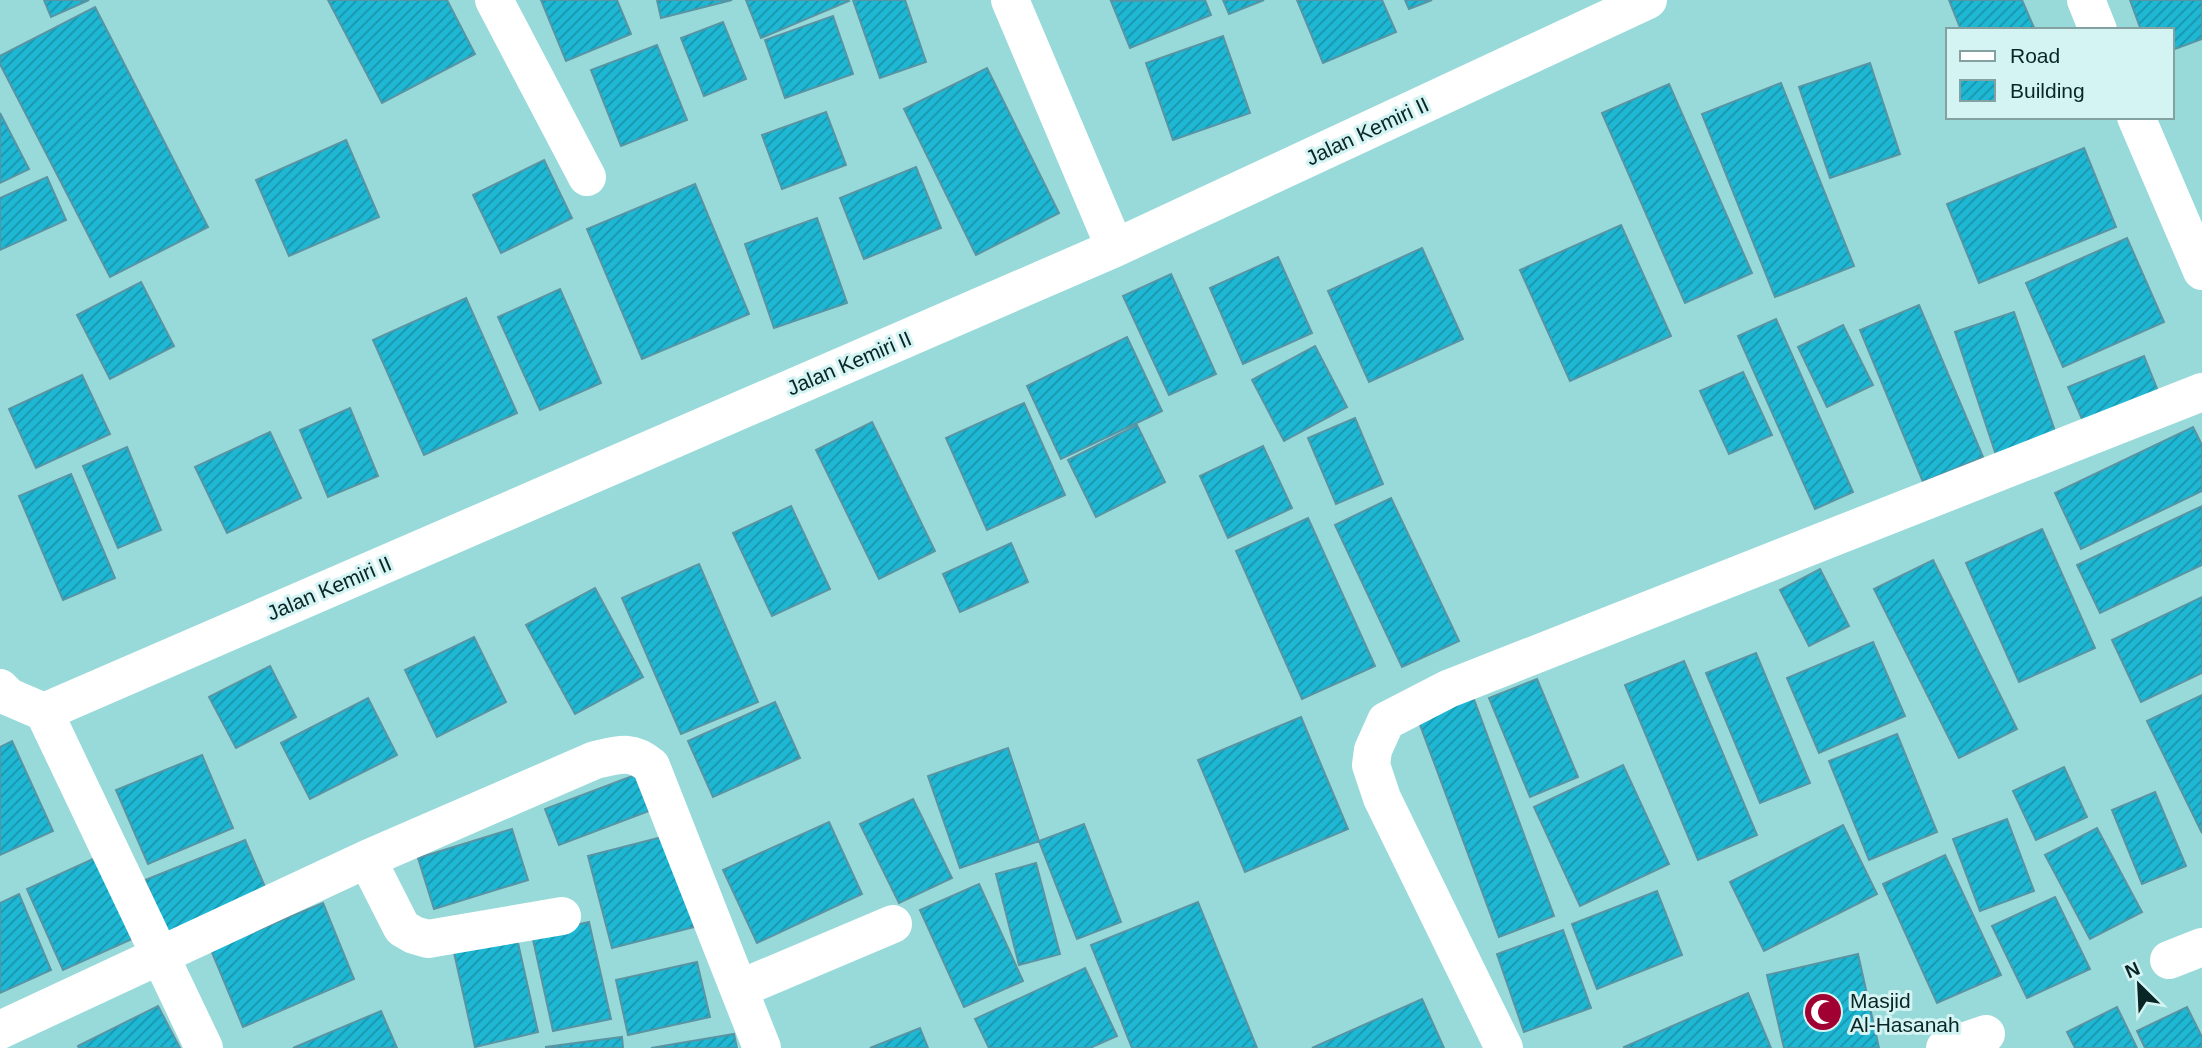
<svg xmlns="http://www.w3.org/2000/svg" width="2202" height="1048" font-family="Arial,sans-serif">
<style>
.building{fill:url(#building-hatch);stroke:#5895a4;stroke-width:2}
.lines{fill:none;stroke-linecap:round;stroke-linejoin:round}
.street{stroke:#fff;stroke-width:38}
.labels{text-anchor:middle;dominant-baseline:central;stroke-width:6;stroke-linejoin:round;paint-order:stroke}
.street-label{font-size:21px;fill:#092525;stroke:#d4f4f4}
.poi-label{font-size:21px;fill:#092525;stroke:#d4f4f4;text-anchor:start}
</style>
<defs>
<pattern id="building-hatch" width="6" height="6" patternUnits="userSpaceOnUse" patternTransform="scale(1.75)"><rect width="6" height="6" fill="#1eb7d4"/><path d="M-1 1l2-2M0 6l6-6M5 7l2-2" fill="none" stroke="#1995ac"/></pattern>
</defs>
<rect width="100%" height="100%" fill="#98dad9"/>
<path class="building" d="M 44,0 L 89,0 L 51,17 Z
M 328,0 L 447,0 L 475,54 L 382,103 Z
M 541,0 L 617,0 L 631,34 L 566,61 Z
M 657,0 L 732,0 L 661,18 Z
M 746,0 L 848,0 L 849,1 L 761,38 Z
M 853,0 L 905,0 L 926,62 L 880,78 Z
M 1205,0 L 1211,15 L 1130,48 L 1111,1 Z
M 1223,0 L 1264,0 L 1229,14 Z
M 1297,0 L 1382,0 L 1396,32 L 1323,63 Z
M 1405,0 L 1432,0 L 1409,9 Z
M 1949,0 L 2022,0 L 2035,30 L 1961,30 Z
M 2130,0 L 2202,0 L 2202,39 L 2172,50 L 2172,30 L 2141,30 Z
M 95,7 L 208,227 L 110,277 L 0,64 L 0,56 Z
M 833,16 L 853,74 L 785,98 L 765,40 Z
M 723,22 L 746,79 L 704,96 L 681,38 Z
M 1223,36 L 1250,113 L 1173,140 L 1146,63 Z
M 657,45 L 687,120 L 621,146 L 591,70 Z
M 1870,63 L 1900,154 L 1830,178 L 1799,87 Z
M 987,68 L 1059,213 L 976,255 L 904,109 Z
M 1781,83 L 1854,266 L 1775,297 L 1702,114 Z
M 1669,84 L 1752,273 L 1685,303 L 1602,113 Z
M 826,112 L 846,165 L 782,189 L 762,135 Z
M 0,113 L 29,169 L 0,183 Z
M 346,140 L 379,217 L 289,256 L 256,180 Z
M 2084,148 L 2116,227 L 1979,283 L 1947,204 Z
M 544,160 L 572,218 L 501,253 L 473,195 Z
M 916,167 L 941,228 L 864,259 L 840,198 Z
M 47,177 L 66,220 L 0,250 L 0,198 Z
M 695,184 L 749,314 L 642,359 L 587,229 Z
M 817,218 L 847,303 L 774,328 L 745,244 Z
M 1621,225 L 1671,336 L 1570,381 L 1520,270 Z
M 2127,238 L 2164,322 L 2063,367 L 2026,283 Z
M 1422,248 L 1463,339 L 1369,382 L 1328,291 Z
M 1278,257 L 1312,333 L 1243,364 L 1210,288 Z
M 1171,274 L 1216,374 L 1169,395 L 1123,296 Z
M 141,282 L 174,346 L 110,379 L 77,315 Z
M 560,289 L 601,383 L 540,410 L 498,317 Z
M 466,298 L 517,413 L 424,455 L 373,340 Z
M 1919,305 L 1983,457 L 1923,482 L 1860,330 Z
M 2014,312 L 2056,434 L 1996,455 L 1955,332 Z
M 1776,319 L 1853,492 L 1815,509 L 1738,336 Z
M 1843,325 L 1873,385 L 1827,407 L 1798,347 Z
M 1127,337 L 1162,411 L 1061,459 L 1027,386 Z
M 1315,346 L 1347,407 L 1284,441 L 1252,380 Z
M 2144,356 L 2160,396 L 2085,426 L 2068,387 Z
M 1743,372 L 1772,435 L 1729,454 L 1700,391 Z
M 82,375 L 110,434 L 36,468 L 9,409 Z
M 1024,403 L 1065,495 L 987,530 L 946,438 Z
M 350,408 L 378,476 L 328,497 L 300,430 Z
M 1355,418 L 1383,484 L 1336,504 L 1308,438 Z
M 872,422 L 935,551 L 879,579 L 816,450 Z
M 1137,425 L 1165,482 L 1096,517 L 1068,460 Z
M 2193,427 L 2202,445 L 2202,491 L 2081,549 L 2055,493 Z
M 270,432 L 301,498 L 227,533 L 195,467 Z
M 1263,446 L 1292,508 L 1228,538 L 1200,476 Z
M 127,447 L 161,530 L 118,548 L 83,466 Z
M 71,474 L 115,578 L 63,600 L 19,496 Z
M 1391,498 L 1459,641 L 1402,667 L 1335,525 Z
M 791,506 L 830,589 L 772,616 L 733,533 Z
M 2202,506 L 2202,565 L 2100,613 L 2077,565 Z
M 1308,518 L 1375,666 L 1302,699 L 1236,551 Z
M 2042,529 L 2095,648 L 2019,682 L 1966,563 Z
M 1011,543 L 1028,582 L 960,612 L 943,574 Z
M 1933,560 L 2017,729 L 1959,758 L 1874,589 Z
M 699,564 L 758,702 L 681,734 L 622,598 Z
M 1820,569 L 1849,626 L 1809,646 L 1780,590 Z
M 595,588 L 643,677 L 575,714 L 526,625 Z
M 2202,597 L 2202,673 L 2141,702 L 2112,640 Z
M 474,637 L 506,702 L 437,737 L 405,670 Z
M 1873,642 L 1905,716 L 1819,753 L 1787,678 Z
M 1756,653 L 1810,783 L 1760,803 L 1706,673 Z
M 1684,661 L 1757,835 L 1698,860 L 1625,685 Z
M 270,666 L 296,717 L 236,748 L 209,697 Z
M 1537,679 L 1578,777 L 1530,797 L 1489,698 Z
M 1472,694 L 1554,916 L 1499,937 L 1416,714 Z
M 2202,695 L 2202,833 L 2147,721 Z
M 368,698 L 397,755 L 310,799 L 281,743 Z
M 775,702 L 800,758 L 713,797 L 688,741 Z
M 1301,717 L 1348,829 L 1245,872 L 1198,760 Z
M 1897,734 L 1937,832 L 1869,860 L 1829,761 Z
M 12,741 L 53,831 L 0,855 L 0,747 Z
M 1008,748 L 1039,841 L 960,868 L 928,776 Z
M 202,755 L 233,828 L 148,864 L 116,790 Z
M 1623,765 L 1669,864 L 1580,906 L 1534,807 Z
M 2064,767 L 2087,817 L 2036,840 L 2013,791 Z
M 635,775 L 649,811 L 559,845 L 545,809 Z
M 2155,792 L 2186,866 L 2142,884 L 2112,810 Z
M 913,799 L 952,878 L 899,903 L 860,824 Z
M 2007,819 L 2034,891 L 1980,911 L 1953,839 Z
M 829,822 L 862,894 L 757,943 L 723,870 Z
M 1084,824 L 1121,922 L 1077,939 L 1039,841 Z
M 1843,825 L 1877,894 L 1764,951 L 1730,882 Z
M 2097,828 L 2142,912 L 2090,939 L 2045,855 Z
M 512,829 L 528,880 L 434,909 L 418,858 Z
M 670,835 L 694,927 L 612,948 L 588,856 Z
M 245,840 L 268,894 L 168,935 L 145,880 Z
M 1945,855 L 2001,975 L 1937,1003 L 1883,884 Z
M 95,858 L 132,939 L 63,970 L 27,889 Z
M 1036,863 L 1060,954 L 1019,965 L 996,874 Z
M 979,884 L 1023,981 L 964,1007 L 920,910 Z
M 1657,891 L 1682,955 L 1597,989 L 1572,924 Z
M 19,894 L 51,970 L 0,993 L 0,903 Z
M 2055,897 L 2090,969 L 2027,998 L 1992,926 Z
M 1198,902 L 1257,1048 L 1132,1048 L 1091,945 Z
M 323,903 L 354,979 L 243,1027 L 211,950 Z
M 589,922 L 611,1019 L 553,1031 L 532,935 Z
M 1563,930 L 1591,1008 L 1524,1032 L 1497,954 Z
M 516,934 L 538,1032 L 475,1047 L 453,948 Z
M 1858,954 L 1879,1048 L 1784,1048 L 1767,975 Z
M 697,962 L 710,1017 L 628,1035 L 616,980 Z
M 1085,968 L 1117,1036 L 1090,1048 L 989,1048 L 975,1019 Z
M 1748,993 L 1771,1048 L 1625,1048 L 1624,1047 Z
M 1422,999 L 1444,1048 L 1312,1048 Z
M 158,1006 L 180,1048 L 79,1048 L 78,1046 Z
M 2117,1007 L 2137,1048 L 2075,1048 L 2067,1032 Z
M 2187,1007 L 2202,1037 L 2202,1048 L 2145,1048 L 2137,1031 Z
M 381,1011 L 397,1048 L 293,1048 Z
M 920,1028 L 928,1048 L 870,1048 Z
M 734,1034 L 737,1048 L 651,1048 Z
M 622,1037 L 623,1048 L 546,1048 L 546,1047 Z"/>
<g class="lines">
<path class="street" d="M 494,0 L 587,177
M 1010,0 L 1115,248
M 2086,0 L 2098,30
M 2136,117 L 2202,271
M 0,688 L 9,697 L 44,712 L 204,1048
M 44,712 L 1115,248 L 1648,0
M 367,859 L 402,928 L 414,935 L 428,939 L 562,916
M 2169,960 L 2202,947
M 739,989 L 893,924
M 0,1030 L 367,859 L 595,760 C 618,755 631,749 651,766 L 762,1048
M 1504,1048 L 1382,798 L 1371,765 L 1373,750 L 1386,721 L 1448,689 L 2202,392
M 1945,1048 L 1986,1034"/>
</g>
<defs>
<symbol id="mosque-disc" viewBox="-11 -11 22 22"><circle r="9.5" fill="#a10033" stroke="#d4f4f4"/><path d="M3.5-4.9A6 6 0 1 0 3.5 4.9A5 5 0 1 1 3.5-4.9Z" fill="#fff"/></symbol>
</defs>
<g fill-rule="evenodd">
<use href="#mosque-disc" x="1801" y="990" width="44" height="44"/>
</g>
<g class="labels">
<g class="street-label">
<text transform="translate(1367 131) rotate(-25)">Jalan Kemiri II</text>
<text transform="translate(849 363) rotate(-23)">Jalan Kemiri II</text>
<text transform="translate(329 588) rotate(-23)">Jalan Kemiri II</text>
</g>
<g class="poi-label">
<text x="1850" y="1000">Masjid<tspan x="1850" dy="24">Al-Hasanah</tspan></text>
</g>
</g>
<rect x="1946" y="28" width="228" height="91" fill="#d4f4f4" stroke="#83a1a1" stroke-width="2"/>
<rect x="1960" y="51" width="35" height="10" fill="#ffffff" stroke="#83a1a1" stroke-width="2"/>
<text x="2010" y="63" font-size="21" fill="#092525">Road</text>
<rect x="1960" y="80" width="35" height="21" fill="url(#building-hatch)" stroke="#83a1a1" stroke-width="2"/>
<text x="2010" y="98" font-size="21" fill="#092525">Building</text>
<g transform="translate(2139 985) rotate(336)" stroke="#d4f4f4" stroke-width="5" paint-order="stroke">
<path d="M0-5L12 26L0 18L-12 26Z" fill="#092525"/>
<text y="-10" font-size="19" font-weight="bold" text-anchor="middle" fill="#092525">N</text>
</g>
</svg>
